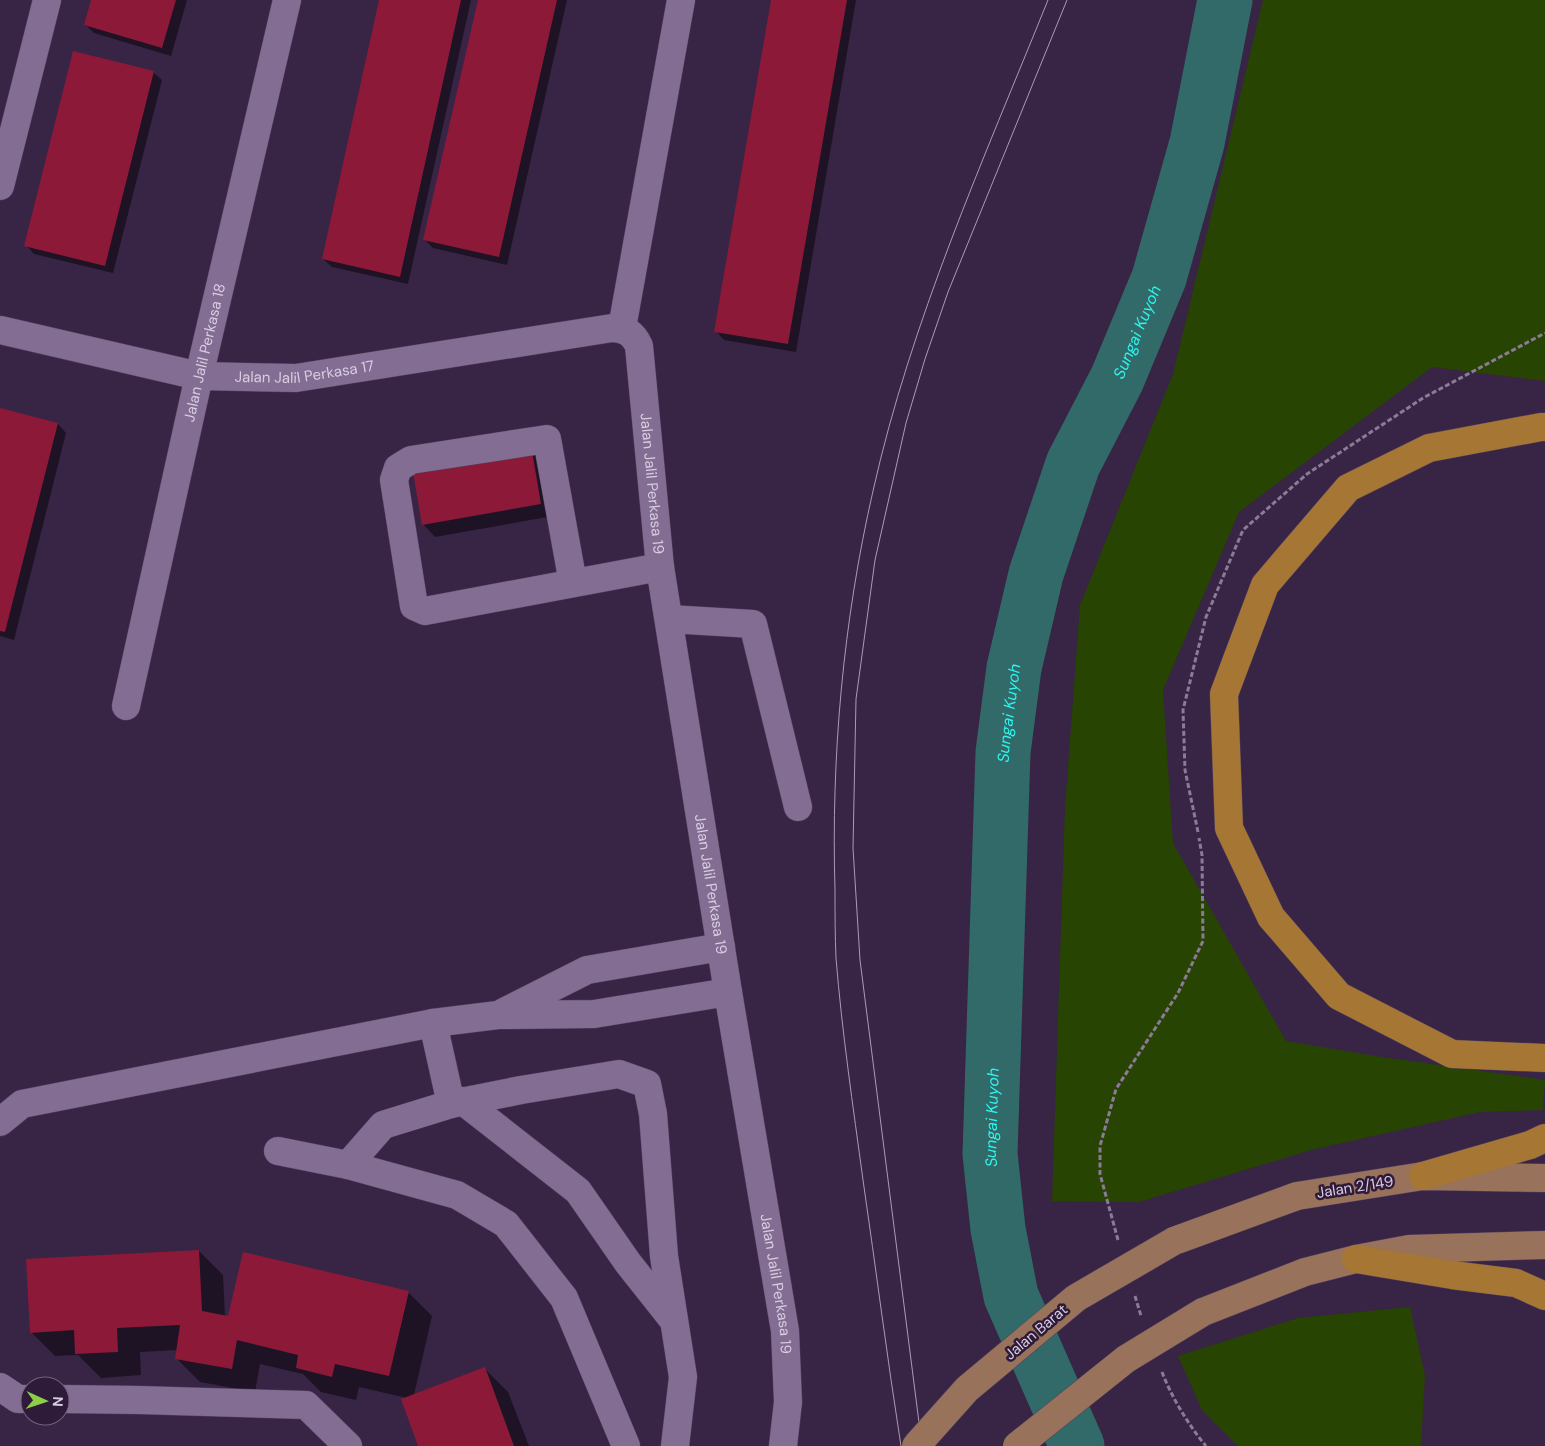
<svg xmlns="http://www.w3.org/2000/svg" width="1545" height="1446" font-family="'DM Sans',sans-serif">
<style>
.green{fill:#274403}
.shadow{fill:#0007}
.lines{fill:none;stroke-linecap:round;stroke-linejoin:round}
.river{stroke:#316a68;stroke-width:55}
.building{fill:#8d1939}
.minor-casing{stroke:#53425e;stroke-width:29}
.major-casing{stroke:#53425e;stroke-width:29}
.highway-casing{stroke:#53425e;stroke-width:29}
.path{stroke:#8b7b96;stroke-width:3;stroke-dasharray:5 2.5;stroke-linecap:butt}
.minor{stroke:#836d92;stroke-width:28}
.major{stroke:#98725a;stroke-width:28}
.highway{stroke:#a67634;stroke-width:28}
.tram{stroke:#aa9cb4;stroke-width:1}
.major-bridge-casing{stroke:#53425e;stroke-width:29;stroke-linecap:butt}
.major-bridge{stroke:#98725a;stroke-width:28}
.labels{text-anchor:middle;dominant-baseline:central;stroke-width:5;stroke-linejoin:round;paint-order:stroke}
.street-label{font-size:15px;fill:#d9cde2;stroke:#2e1a39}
.water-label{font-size:16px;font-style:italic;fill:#2ff4ee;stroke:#2e1a39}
</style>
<rect width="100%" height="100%" fill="#382444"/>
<path class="green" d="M 1263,0 L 1545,0 L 1545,381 L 1432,367 L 1239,512 L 1163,690 L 1173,843 L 1286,1041 L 1382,1057 L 1545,1080 L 1543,1110 L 1480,1112 L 1311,1150 L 1139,1202 L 1052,1201 L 1065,807 L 1080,605 L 1173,374 Z
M 1410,1307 L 1425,1375 L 1421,1446 L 1238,1446 L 1202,1410 L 1178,1356 L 1298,1318 Z"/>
<path class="shadow" d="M 93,0 L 187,0 L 171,56 L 94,33 L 85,24 Z
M 381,0 L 471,0 L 408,284 L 332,267 L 323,259 Z
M 479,0 L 567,0 L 507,265 L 433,248 L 424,239 Z
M 773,0 L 856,0 L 796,352 L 724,340 L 716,331 Z
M 153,72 L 162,80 L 113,273 L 34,254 L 26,245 Z
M 0,409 L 58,424 L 66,433 L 14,640 L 0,636 Z
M 530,446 L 543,459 L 553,516 L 435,537 L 423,524 Z
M 199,1251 L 223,1275 L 225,1316 L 229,1317 L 408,1292 L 432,1316 L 414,1395 L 484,1368 L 508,1392 L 529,1446 L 420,1446 L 407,1398 L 359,1387 L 356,1400 L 321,1392 L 303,1374 L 260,1364 L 255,1392 L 200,1382 L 176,1358 L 177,1350 L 140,1352 L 141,1375 L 101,1378 L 78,1355 L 55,1356 L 31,1332 Z"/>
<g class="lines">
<path class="river" id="s1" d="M 1077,1446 L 1011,1296 L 998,1229 L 990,1154 L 1003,752 L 1014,668 L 1036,574 L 1073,464 L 1117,379 L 1159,278 L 1197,143 L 1225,0"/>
</g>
<path class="building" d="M 91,0 L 176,0 L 162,48 L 84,25 Z
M 379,0 L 461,0 L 400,277 L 322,259 Z
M 478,0 L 557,0 L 499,257 L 423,240 Z
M 771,0 L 847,0 L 788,344 L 714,332 Z
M 73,51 L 154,71 L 105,266 L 24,246 Z
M 0,408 L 58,423 L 5,632 L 0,631 Z
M 531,445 L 541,504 L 422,525 L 412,466 Z
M 199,1250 L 202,1311 L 228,1316 L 243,1252 L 409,1291 L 389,1376 L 335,1364 L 332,1377 L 296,1368 L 298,1355 L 237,1340 L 232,1369 L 175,1359 L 180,1325 L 117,1328 L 118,1352 L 75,1354 L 74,1330 L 30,1333 L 26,1259 Z
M 485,1367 L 514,1446 L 418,1446 L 401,1399 Z"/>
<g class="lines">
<defs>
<g id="minor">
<path d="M 0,186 L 47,0"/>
<path d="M 622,328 L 681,0"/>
<path id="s2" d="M 0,330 L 199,376 L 296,378 L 612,328 C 626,329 633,333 639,346 L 660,567 L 728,992 L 785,1331 L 788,1402 L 783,1446"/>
<path d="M 573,583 L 547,439 L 411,460 L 398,468 L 394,480 L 414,606 L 425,611 L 660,567"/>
<path d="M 669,619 L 753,624 L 798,807"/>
<path id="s3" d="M 126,706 L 199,376 L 287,0"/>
<path d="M 504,1012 L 587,970 L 721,947"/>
<path d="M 433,1023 L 451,1104 L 521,1090 L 619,1074 L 647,1084 L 653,1114 L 664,1256 L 683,1377 L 675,1446"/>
<path d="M 463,1101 L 578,1191 L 628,1263 L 674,1321"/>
<path d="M 0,1122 L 22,1104 L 433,1023 L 498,1015 L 594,1014 L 728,992"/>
<path d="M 278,1151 L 348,1165 L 457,1195 L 506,1224 L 564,1298 L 626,1446"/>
<path d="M 348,1165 L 383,1125 L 451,1104"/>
<path d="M 0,1387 L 18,1399 L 30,1399"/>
<path d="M 60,1399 L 139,1400 L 306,1405 L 348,1446"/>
</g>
<path id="major" d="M 1174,1241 L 1297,1196 L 1423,1176 L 1545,1178
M 1203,1312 L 1305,1272 L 1356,1259 L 1409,1249 L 1545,1245"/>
<path id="highway" d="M 1545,427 L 1541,427 L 1429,448 L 1348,488 L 1265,585 L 1224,694 L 1229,828 L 1271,917 L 1339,996 L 1452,1054 L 1545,1058
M 1423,1176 L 1530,1145 L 1545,1138
M 1356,1259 L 1452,1275 L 1516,1283 L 1545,1296"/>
</defs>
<use href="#minor" class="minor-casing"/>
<use href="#major" class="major-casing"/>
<use href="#highway" class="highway-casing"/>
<path class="path" d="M 1198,832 L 1185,770 L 1183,710 L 1206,617 L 1243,530 L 1307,474 L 1423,398 L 1545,333
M 1118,1240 L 1100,1174 L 1100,1146 L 1116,1089 L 1178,993 L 1203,941 L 1202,855 L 1199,838
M 1135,1296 L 1141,1316
M 1162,1372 C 1171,1396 1189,1426 1206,1446"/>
<use href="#minor" class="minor"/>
<use href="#major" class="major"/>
<use href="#highway" class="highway"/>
<path class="tram" d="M 901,1446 C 887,1357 876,1269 863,1180 C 853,1106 842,1032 836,958 C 835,936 835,913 835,891 C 831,757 843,622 873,491 C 911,321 983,161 1048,0
M 922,1446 L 860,960 L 853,848 L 856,699 L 875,560 L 906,423 L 925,359 L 948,292 L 1067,0"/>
<defs>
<path id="major-bridge" d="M 916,1446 L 967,1389 L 1076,1298 L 1174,1241
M 1017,1446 L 1126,1359 L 1203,1312"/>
</defs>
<use href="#major-bridge" class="major-bridge-casing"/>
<use href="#major-bridge" class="major-bridge"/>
</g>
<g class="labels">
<g class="street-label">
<text stroke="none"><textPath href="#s3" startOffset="362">Jalan Jalil Perkasa 18</textPath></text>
<text stroke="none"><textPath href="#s2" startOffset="310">Jalan Jalil Perkasa 17</textPath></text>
<text stroke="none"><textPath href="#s2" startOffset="794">Jalan Jalil Perkasa 19</textPath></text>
<text stroke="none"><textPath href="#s2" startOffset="1199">Jalan Jalil Perkasa 19</textPath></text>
<text transform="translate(1355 1187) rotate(-9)">Jalan 2/149</text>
<text stroke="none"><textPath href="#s2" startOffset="1604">Jalan Jalil Perkasa 19</textPath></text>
<text transform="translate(1036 1332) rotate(-40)">Jalan Barat</text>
</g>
<g class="water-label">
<text stroke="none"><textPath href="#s1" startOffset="1154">Sungai Kuyoh</textPath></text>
<text stroke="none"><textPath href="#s1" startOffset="749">Sungai Kuyoh</textPath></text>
<text stroke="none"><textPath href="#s1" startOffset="344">Sungai Kuyoh</textPath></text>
</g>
</g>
<g transform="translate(45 1401) rotate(93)"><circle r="24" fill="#2e1a39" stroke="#72627d"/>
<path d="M0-4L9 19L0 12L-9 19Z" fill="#8cce45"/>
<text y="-8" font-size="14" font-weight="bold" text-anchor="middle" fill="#d9cde2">N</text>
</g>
</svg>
